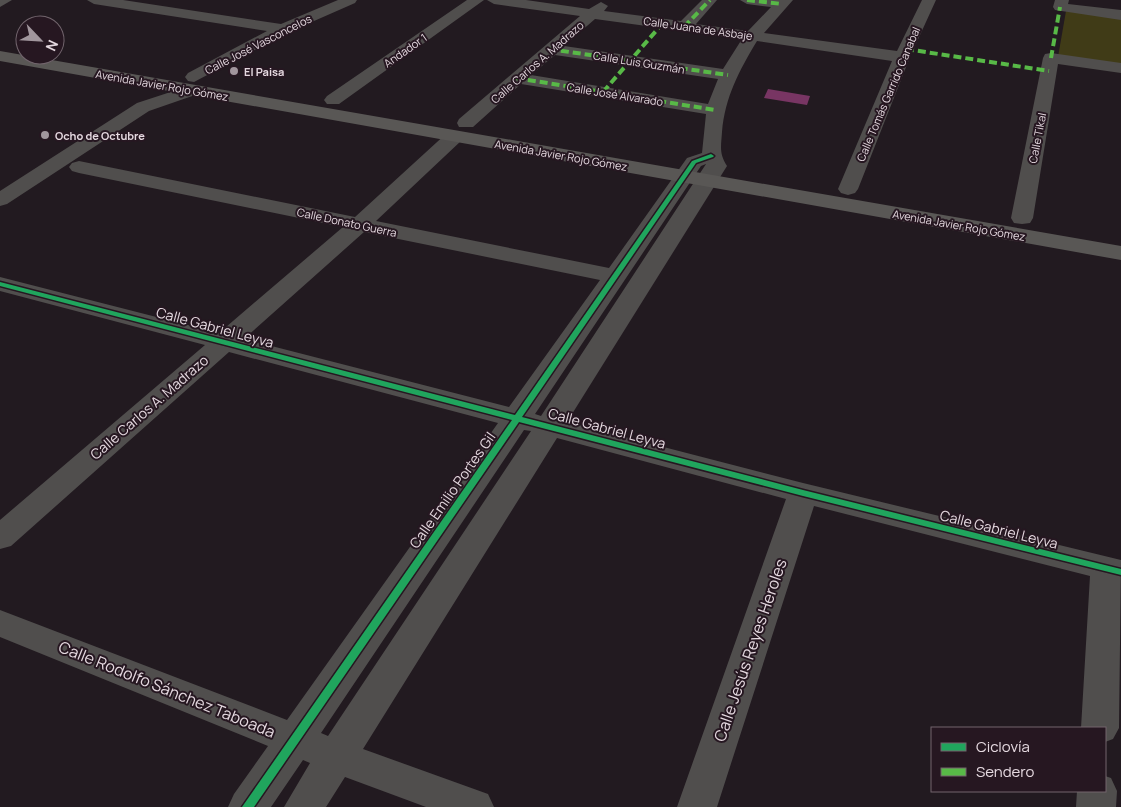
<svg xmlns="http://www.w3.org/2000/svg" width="1121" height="807" font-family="Manrope,sans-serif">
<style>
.green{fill:#403b17}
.water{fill:#783563}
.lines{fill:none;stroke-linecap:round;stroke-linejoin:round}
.street{fill:#504e4d;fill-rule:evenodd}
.secondary{fill:#52504f;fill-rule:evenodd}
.primary{fill:#595755;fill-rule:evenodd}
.quiet{stroke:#58b947;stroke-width:4;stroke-dasharray:8 4;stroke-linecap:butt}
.cycleway-casing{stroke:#261721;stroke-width:3}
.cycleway{fill:#20a55d;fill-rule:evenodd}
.poi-dot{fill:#a1969d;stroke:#261721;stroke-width:2}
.labels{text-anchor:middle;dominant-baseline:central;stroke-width:4;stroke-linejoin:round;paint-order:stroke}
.far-street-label{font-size:11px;fill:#e5d9e0;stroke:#261721}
.far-poi-label{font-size:11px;font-weight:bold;fill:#e5d9e0;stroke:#261721;text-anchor:start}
.street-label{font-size:14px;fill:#e5d9e0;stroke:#261721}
.near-street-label{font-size:16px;fill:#e5d9e0;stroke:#261721}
</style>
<rect width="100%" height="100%" fill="#221a20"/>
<path class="green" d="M 1066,11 L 1121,17 L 1121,65 L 1058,57 Z"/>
<path class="water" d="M 768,89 L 810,96 L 807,105 L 764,98 Z"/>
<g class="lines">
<path class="street" d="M 87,0 L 123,0 L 281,24 L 338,0 L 357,0 L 355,3 L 289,32 L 194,82 L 188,81 L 185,77 L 188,73 L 267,31 L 94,4 Z
M 467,0 L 484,0 L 339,104 L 327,104 L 324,100 L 327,96 Z
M 487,0 L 526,0 L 589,9 L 601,2 L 608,6 L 604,11 L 681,21 L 702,0 L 717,0 L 696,24 L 748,31 L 771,7 L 747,4 L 740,0 L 793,0 L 764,33 L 897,51 L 922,0 L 936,0 L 910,57 L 858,189 L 855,193 L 848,195 L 841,193 L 838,189 L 892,61 L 757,41 C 739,71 725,97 722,132 C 721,147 719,153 727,166 L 567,422 L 803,483 L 1121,560 L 1119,728 L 1113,739 L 1105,742 L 1105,728 L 1081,728 L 1090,576 L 814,506 L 717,807 L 677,807 L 786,499 L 557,438 L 363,749 L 488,794 L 494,807 L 426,807 L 345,777 L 326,807 L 284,807 L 310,763 L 303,760 L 271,807 L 228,807 L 234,794 L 268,746 L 0,637 L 0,610 L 287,720 L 498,423 L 229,352 L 11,546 L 0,549 L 0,520 L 205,345 L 0,291 L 0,277 L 219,333 L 343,227 L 79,173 L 72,171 L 69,167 L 72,163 L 79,161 L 355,217 L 448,132 L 462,132 L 464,136 L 462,140 L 376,221 L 609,268 L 687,158 L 702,153 L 706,114 L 521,84 L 473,127 L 459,127 L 457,123 L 459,119 L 580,16 L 494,4 ZM 595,19 L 742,39 L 723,69 L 564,46 ZM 555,55 L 718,79 L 708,104 L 531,75 ZM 706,164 L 541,416 L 535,414 L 701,166 ZM 364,232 L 600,280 L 509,407 L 244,339 ZM 524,430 L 531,431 L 328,736 L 321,733 Z
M 1055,0 L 1069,0 L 1068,4 L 1121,10 L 1121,20 L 1055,10 L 1053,7 Z
M 1051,53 L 1121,63 L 1121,73 L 1058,64 L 1033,218 L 1030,223 L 1022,224 L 1014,223 L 1011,218 L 1043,58 L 1045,54 Z
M 192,85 L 198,86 L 201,90 L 198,94 L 149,111 L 7,204 L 0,206 L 0,191 L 137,103 Z
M 1105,776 L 1111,778 L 1117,791 L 1116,807 L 1076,807 L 1077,791 L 1105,791 Z"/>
<path class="secondary" d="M 0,0 L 12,0 L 0,7 Z"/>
<path class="primary" d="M 0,51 L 1121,246 L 1121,260 L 0,61 Z"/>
<path class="quiet" d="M 747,0 L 782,4
M 684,27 L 710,0
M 549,49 L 728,75
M 906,49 L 1049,71
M 1051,58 L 1060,7
M 516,78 L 715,110
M 603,92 L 662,24"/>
<defs>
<path id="cycleway" d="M 711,154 L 714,156 L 713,157 L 696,163 L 522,417 L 803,490 L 1121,569 L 1121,575 L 803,496 L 519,422 L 254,807 L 242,807 L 512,420 L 0,286 L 0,282 L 515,415 L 692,161 Z"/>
</defs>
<use href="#cycleway" class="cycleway-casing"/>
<use href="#cycleway" class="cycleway"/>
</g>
<g class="poi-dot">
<circle cx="234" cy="71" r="5"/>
<circle cx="45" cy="135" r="5"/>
</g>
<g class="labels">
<g class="far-street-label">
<text transform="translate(698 28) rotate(8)">Calle Juana de Asbaje</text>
<text transform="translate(258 44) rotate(-27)">Calle José Vasconcelos</text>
<text transform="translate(405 50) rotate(-35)">Andador 1</text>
<text transform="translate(537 62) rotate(-41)">Calle Carlos A. Madrazo</text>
<text transform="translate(639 62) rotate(9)">Calle Luis Guzmán</text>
<text transform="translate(162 85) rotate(10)">Avenida Javier Rojo Gómez</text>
<text transform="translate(615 94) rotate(9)">Calle José Alvarado</text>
<text transform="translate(888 94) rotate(-67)">Calle Tomás Garrido Canabal</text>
<text transform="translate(1037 138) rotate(-79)">Calle Tikal</text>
<text transform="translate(561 155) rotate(10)">Avenida Javier Rojo Gómez</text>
<text transform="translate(347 222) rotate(12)">Calle Donato Guerra</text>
<text transform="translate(959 225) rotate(10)">Avenida Javier Rojo Gómez</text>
</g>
<g class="far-poi-label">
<text x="244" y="71">El Paisa</text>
<text x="55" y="135">Ocho de Octubre</text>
</g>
<g class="street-label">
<text transform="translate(215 327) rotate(15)">Calle Gabriel Leyva</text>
<text transform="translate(149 407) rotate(-41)">Calle Carlos A. Madrazo</text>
<text transform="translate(607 428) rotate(15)">Calle Gabriel Leyva</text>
<text transform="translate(452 490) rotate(-55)">Calle Emilio Portes Gil</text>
<text transform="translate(999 529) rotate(14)">Calle Gabriel Leyva</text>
</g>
<g class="near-street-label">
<text transform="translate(750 650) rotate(-71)">Calle Jesús Reyes Heroles</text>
<text transform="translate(167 689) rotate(22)">Calle Rodolfo Sánchez Taboada</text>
</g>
</g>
<rect x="931" y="727" width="175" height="65" fill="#261721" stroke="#72656d"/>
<rect x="941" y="743" width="25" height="8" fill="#20a55d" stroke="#72656d"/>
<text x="976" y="752" font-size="15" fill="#e5d9e0">Ciclovía</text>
<rect x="941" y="768" width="25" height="8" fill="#58b947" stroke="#72656d"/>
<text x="976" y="777" font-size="15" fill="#e5d9e0">Sendero</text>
<g transform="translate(40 40) rotate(115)"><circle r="24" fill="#261721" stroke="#72656d"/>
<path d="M0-4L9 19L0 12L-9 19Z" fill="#a1969d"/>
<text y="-8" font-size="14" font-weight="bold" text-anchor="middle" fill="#e5d9e0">N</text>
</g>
</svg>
